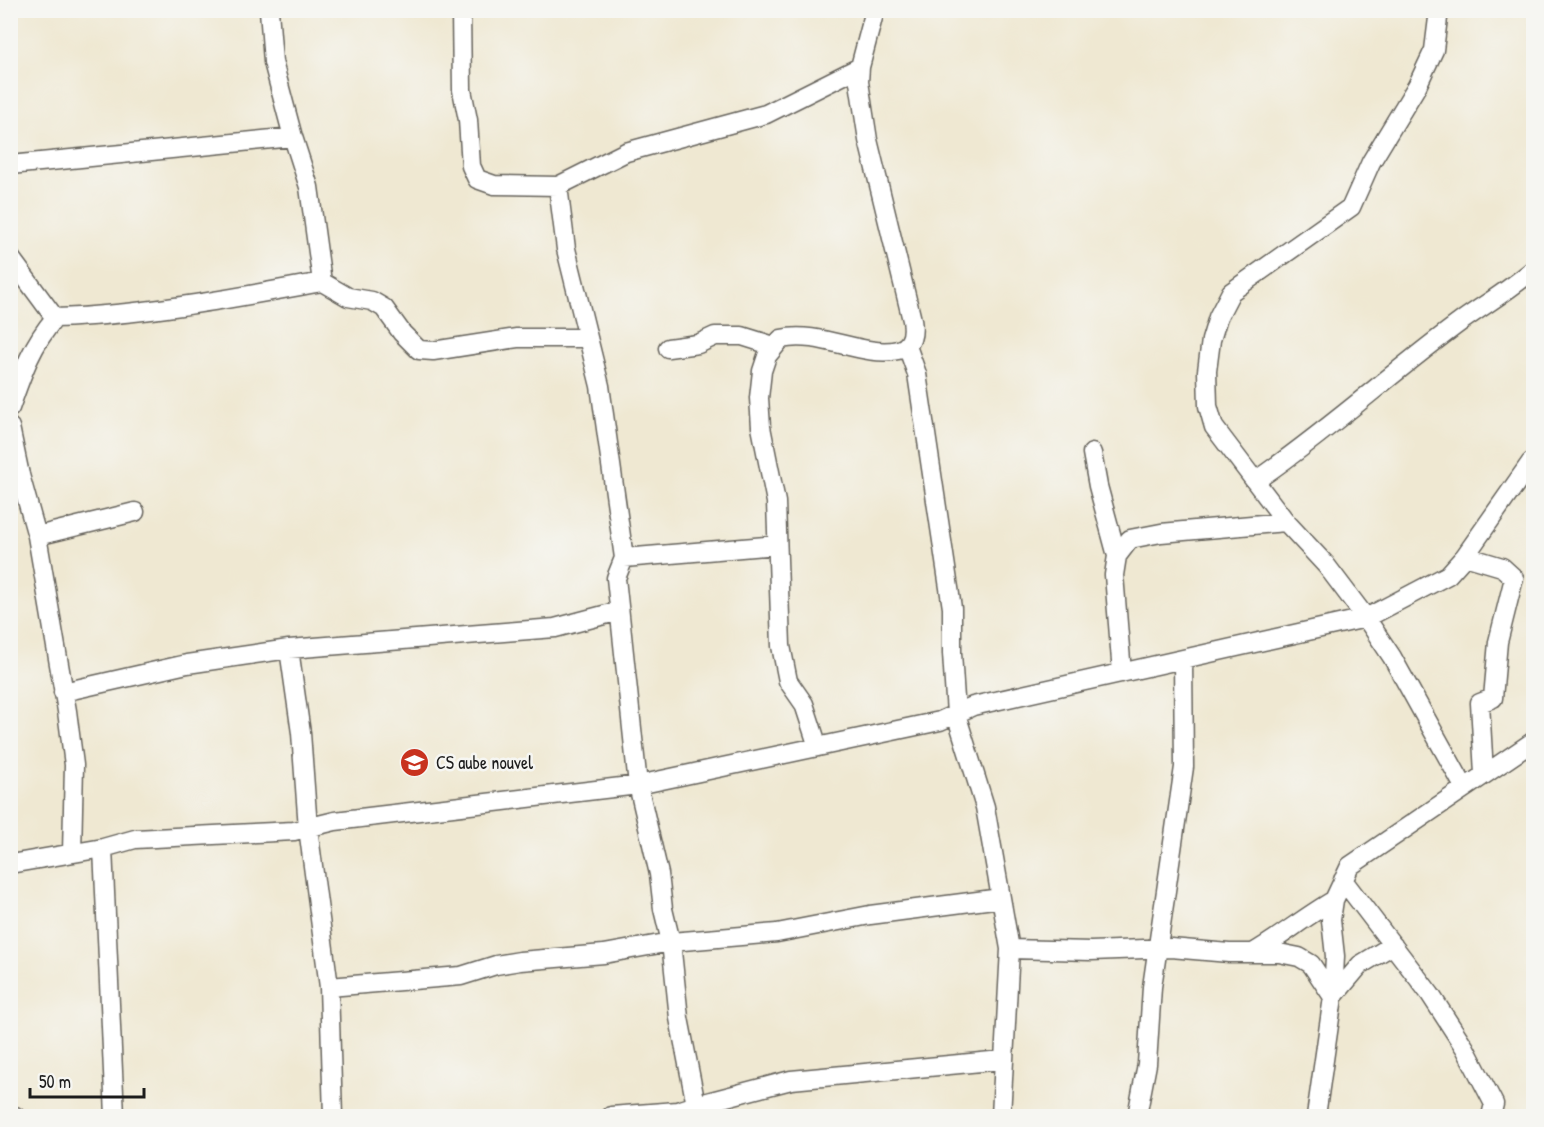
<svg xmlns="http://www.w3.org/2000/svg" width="1544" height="1127" font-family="'Patrick Hand',sans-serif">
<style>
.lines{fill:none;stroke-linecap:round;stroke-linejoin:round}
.street-casing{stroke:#66635c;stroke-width:21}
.street{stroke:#fff;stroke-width:18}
.labels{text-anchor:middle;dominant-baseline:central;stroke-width:5;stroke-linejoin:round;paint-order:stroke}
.poi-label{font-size:18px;fill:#1c1c1c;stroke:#f6f6f2;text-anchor:start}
</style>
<rect width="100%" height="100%" fill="#f6f6f2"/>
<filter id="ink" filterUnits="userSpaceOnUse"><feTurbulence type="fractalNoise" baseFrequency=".0167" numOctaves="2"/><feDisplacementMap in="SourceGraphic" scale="12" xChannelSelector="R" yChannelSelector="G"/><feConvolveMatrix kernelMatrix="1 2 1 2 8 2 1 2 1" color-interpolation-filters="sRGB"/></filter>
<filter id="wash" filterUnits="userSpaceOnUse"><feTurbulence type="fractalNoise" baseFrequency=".008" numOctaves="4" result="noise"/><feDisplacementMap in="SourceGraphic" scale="24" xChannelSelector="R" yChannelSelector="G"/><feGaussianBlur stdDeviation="1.35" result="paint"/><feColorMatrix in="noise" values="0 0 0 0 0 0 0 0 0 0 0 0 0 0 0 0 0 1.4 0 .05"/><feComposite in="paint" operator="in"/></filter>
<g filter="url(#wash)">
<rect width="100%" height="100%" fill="#efe8d2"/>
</g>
<g filter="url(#ink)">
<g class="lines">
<defs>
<path id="street" d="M 461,10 L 462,90 L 468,120 L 471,166 L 477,179 L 494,185 L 558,186 L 626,152 L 766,114 L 860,67
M 1439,10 L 1434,50 L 1417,86 L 1371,162 L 1351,207 L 1231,292 L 1218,317 L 1211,340 L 1207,371 L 1208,406 L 1214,427 L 1286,522 L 1326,565 L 1366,618 L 1392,657 L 1464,787
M 10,165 L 293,137 L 273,62 L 269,10
M 558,186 L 566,249 L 600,386 L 624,558 L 616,578 L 638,785 L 659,874 L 663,909 L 671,942 L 679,1018 L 696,1105 L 791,1080 L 1002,1060
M 10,257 L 55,318
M 322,282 L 348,297 L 372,301 L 384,308 L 402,333 L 419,350 L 433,351 L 517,338 L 588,338
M 907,346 L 917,374 L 952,608 L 952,653 L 956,714 L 985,807 L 1010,949 L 1001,1116
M 668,348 L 698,344 L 715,336 L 742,336 L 774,346
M 10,408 C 22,374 31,346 55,318 C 145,315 233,298 322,282 L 309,187 L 293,137
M 10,427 L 20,475 L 37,536 L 67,711 L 74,765 L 72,853
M 1092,453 L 1098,486 L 1117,556
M 1255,481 C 1327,432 1392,372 1463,320 C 1487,303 1511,289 1534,269
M 37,536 L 135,512
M 1465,556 L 1531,462
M 624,558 L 777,545
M 289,649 L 301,733 L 308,828 L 329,987 L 333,1116
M 1122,673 L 1114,575 L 1117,556 L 1130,539 L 1161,533 L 1286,522
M 63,692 L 187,664 L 289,649 L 555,628 L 619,611
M 818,747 L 804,704 L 788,681 L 781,646 L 776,502 L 761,427 L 759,398 L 762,371 L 767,356 L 781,339 C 820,330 863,358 898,350 C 913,347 914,332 912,320 L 868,140 L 859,82 L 860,67 L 875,10
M 103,848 L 115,1116
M 10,864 L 103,848 L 135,839 L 294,831 L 335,821 L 638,785 L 940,721 L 973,706 L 1366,618 L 1448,575 L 1465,556 L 1502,567 L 1514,578 L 1498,642 L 1493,698 L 1480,703 L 1484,774
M 1343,880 L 1430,994 L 1465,1048 L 1494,1104 L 1491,1116
M 1010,949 L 1091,951 L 1171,948 L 1229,953 L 1279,953 L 1299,957 L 1311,964 L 1333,997 L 1360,965 L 1393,945
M 1253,953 C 1282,936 1306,916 1334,900
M 329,987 L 461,976 L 496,965 L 520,961 L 604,954 L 671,942 L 777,933 L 870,915 L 1001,898
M 10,1116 L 15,1116
M 611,1116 L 677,1111 L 696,1105 L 698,1116
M 1137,1116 L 1147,1064 L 1152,987 L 1184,767 L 1183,659
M 1316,1116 L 1333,997 L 1335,956 L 1331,920 L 1334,900 L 1350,866 L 1534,741"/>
</defs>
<use href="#street" class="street-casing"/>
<use href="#street" class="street"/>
</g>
</g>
<defs>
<symbol id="school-disc" viewBox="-11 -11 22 22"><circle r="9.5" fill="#c8321e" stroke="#f6f6f2"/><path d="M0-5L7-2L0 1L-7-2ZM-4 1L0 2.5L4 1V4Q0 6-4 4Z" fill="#fff"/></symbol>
</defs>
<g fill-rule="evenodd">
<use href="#school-disc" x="398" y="746" width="33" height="33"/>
</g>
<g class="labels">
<g class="poi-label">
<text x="436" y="762">CS aube nouvel</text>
</g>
</g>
<rect width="1544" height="1127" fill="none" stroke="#f6f6f2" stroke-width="36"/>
<path d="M30 1088v9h114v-9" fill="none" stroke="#1c1c1c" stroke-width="3"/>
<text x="39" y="1088" font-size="18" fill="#1c1c1c" stroke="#f6f6f2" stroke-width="4.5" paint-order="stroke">50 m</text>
</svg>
